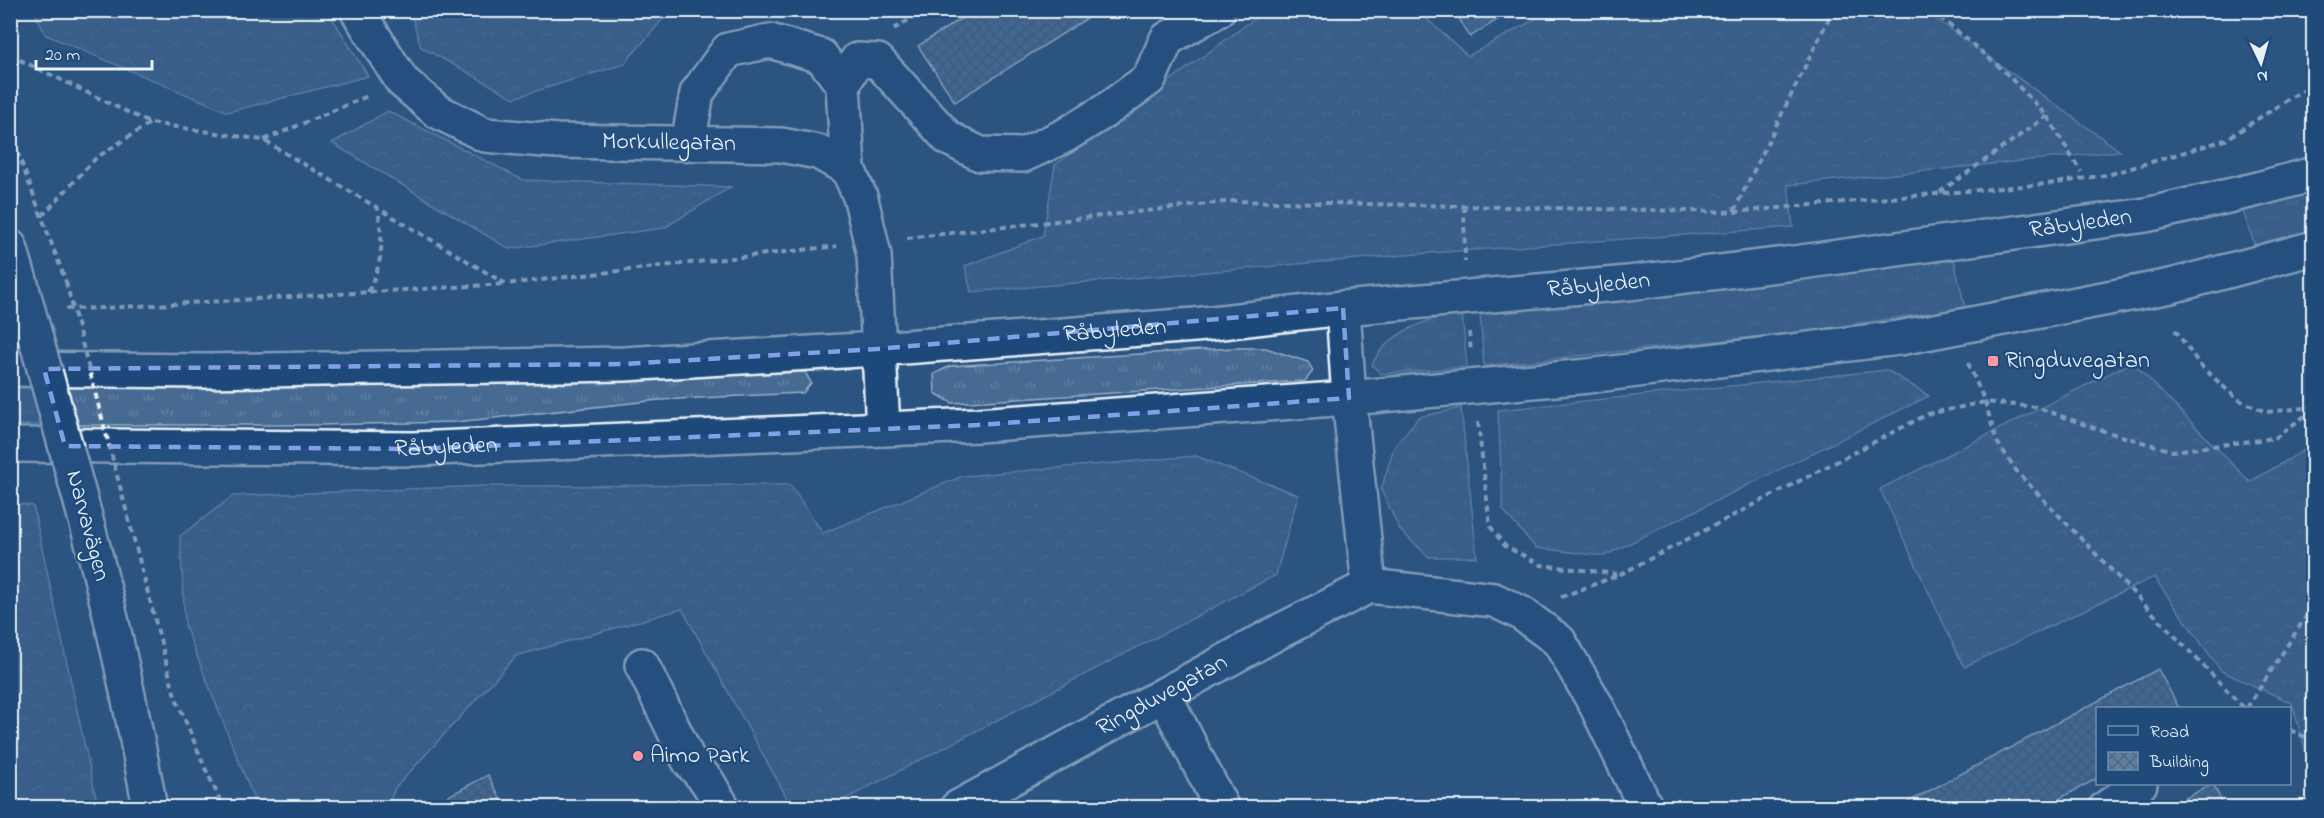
<svg xmlns="http://www.w3.org/2000/svg" width="2324" height="818" font-family="'Indie Flower',sans-serif">
<style>
.grass{fill:url(#grass-tufts);stroke:#98aec6;stroke-width:1.5}
.forest{fill:url(#forest-crowns);stroke:#98aec6;stroke-width:1.5}
.building{fill:url(#building-cross-hatch);stroke:#e8f1f8;stroke-width:1.5}
.lines{fill:none;stroke-linecap:round;stroke-linejoin:round}
.minor-casing{stroke:#e8f1f8;stroke-width:38}
.major-casing{stroke:#e8f1f8;stroke-width:38}
.path{stroke:#e8f1f8;stroke-width:4;stroke-dasharray:6 4.5;stroke-linecap:butt}
.minor{stroke:#1f4a7a;stroke-width:33}
.major{stroke:#1f4a7a;stroke-width:33}
.major-bridge-casing{stroke:#e8f1f8;stroke-width:38;stroke-linecap:butt}
.path-bridge{stroke:#e8f1f8;stroke-width:4;stroke-dasharray:6 4.5;stroke-linecap:butt}
.major-bridge{stroke:#1f4a7a;stroke-width:33}
.marked{fill:none;stroke:#82a0e8;stroke-width:4.5;stroke-dasharray:12 8;stroke-linejoin:round}
.poi-dot{fill:#ff9aa2;stroke:#1f4a7a;stroke-width:2}
.labels{text-anchor:middle;dominant-baseline:central;stroke-width:4.5;stroke-linejoin:round;paint-order:stroke}
.street-label{font-size:24px;fill:#e8f1f8;stroke:#1f4a7a}
.poi-label{font-size:24px;fill:#e8f1f8;stroke:#1f4a7a;text-anchor:start}
</style>
<defs>
<pattern id="grass-tufts" width="24" height="20" patternUnits="userSpaceOnUse" patternTransform="scale(1.5)"><rect width="24" height="20" fill="#476b93"/><path d="M3 7l-1-3M5 7V3M7 7l1-3M15 17l-1-3M17 17v-4M19 17l1-3" fill="none" stroke="#6281a3"/></pattern>
<pattern id="forest-crowns" width="20" height="18" patternUnits="userSpaceOnUse" patternTransform="scale(1.5)"><rect width="20" height="18" fill="#476b93"/><path d="M2 6a3 3 0 1 1 6 0M12 15a3 3 0 1 1 6 0" fill="none" stroke="#6281a3"/></pattern>
<pattern id="building-cross-hatch" width="8" height="8" patternUnits="userSpaceOnUse" patternTransform="scale(1.5)"><rect width="8" height="8" fill="#5d7da1"/><path d="M0 0l8 8M0 8l8-8" fill="none" stroke="#53657a"/></pattern>
</defs>
<rect width="100%" height="100%" fill="#2b5482"/>
<filter id="ink" filterUnits="userSpaceOnUse"><feTurbulence type="fractalNoise" baseFrequency=".0167" numOctaves="2"/><feDisplacementMap in="SourceGraphic" scale="12" xChannelSelector="R" yChannelSelector="G"/><feConvolveMatrix kernelMatrix="1 2 1 2 8 2 1 2 1" color-interpolation-filters="sRGB"/></filter>
<g filter="url(#ink)">
<path class="grass" d="M 2313,190 L 2313,232 L 2256,248 L 2242,209 Z
M 1954,260 L 1965,308 L 1800,332 L 1484,366 L 1480,313 Z
M 1462,313 L 1467,367 L 1381,374 L 1372,365 C 1385,333 1431,317 1462,313 Z
M 1233,348 L 1266,348 L 1308,362 L 1313,371 L 1305,381 L 952,403 L 935,393 L 934,374 L 950,366 Z
M 1887,370 L 1929,396 L 1604,556 L 1536,548 L 1503,510 L 1498,410 Z
M 805,372 L 811,383 L 803,393 L 659,400 L 456,422 L 318,425 L 11,425 L 10,388 L 454,384 Z
M 1461,408 L 1477,557 L 1429,557 L 1400,530 L 1381,490 L 1394,447 L 1419,417 Z"/>
<path class="forest" d="M 34,11 L 328,11 L 368,76 L 228,112 L 46,35 Z
M 410,11 L 410,10 L 670,11 L 624,64 L 514,98 L 421,47 Z
M 1265,11 L 1418,11 L 1468,56 L 1550,11 L 1925,11 L 2120,151 L 1788,185 L 1793,227 L 1417,254 L 971,292 L 965,266 L 1043,236 L 1055,165 Z
M 388,111 L 523,180 L 731,187 L 664,228 L 509,249 L 332,143 Z
M 2132,362 L 2250,482 L 2313,445 L 2313,778 L 2292,703 L 2221,671 L 2154,577 L 1964,667 L 1880,489 Z
M 1196,456 L 1298,495 L 1276,575 L 830,807 L 792,807 L 682,609 L 516,656 L 395,788 L 388,807 L 257,807 L 185,626 L 180,536 L 233,496 L 484,486 L 790,485 L 823,533 L 963,476 Z
M 11,503 L 33,506 L 98,807 L 11,807 Z"/>
<path class="building" d="M 974,10 L 1100,10 L 955,102 L 918,46 Z
M 1454,10 L 1513,10 L 1470,37 Z
M 2158,669 L 2179,708 L 2098,708 L 2098,778 L 2042,808 L 1897,808 Z
M 488,775 L 505,808 L 426,808 Z
M 2213,784 L 2225,808 L 2167,808 L 2212,784 Z"/>
<g class="lines">
<defs>
<g id="minor">
<path id="s1" d="M 357,10 L 402,81 L 437,111 L 485,135 L 557,141 L 781,145 L 818,152 L 848,169 L 861,199 L 874,255 L 883,429"/>
<path d="M 843,85 L 857,60 L 878,61 L 948,138 L 980,154 L 1023,155 L 1064,136 L 1105,111 L 1149,79 L 1167,39 L 1218,10"/>
<path d="M 688,144 L 697,93 L 728,50 L 770,41 L 821,56 L 843,85 L 848,169"/>
<path d="M 1343,308 L 1349,398 L 1369,586"/>
<path d="M 642,665 L 689,761 L 707,781 L 723,808"/>
<path d="M 1164,695 L 1222,808"/>
<path id="s2" d="M 957,808 L 1282,630 L 1369,586 L 1494,600 L 1521,613 L 1559,641 L 1596,705 L 1646,808"/>
<path d="M 2106,808 L 2140,784"/>
</g>
<g id="major">
<path d="M 10,247 L 20,281"/>
<path id="s3" d="M 10,369 L 203,371 L 624,364 L 877,349 L 1195,325 L 1343,308 L 1628,283 L 1794,263 L 2146,215 L 2254,190 L 2314,174"/>
<path id="s4" d="M 10,445 L 413,449 L 978,425 L 1349,398 L 1588,376 L 1899,338 L 2171,286 L 2314,248"/>
<path d="M 84,513 C 111,610 132,709 150,808"/>
</g>
</defs>
<use href="#minor" class="minor-casing"/>
<use href="#major" class="major-casing"/>
<path class="path" d="M 1932,10 L 2002,69 L 2047,116 L 2081,172
M 894,29 L 925,10
M 10,55 L 150,123 L 263,140 L 506,284 L 837,246
M 10,132 L 66,282
M 264,140 L 370,95
M 1940,192 L 2047,116
M 1464,206 L 1465,262
M 1734,211 L 1833,10
M 42,216 L 96,158 L 150,123
M 907,238 L 1234,201 L 1734,212 L 2057,183 L 2111,174 L 2225,140 L 2314,83
M 368,292 C 384,259 383,244 378,209
M 66,309 L 105,308 L 505,284
M 2175,330 L 2200,365 L 2237,399 L 2266,412 L 2314,407
M 1469,332 L 1471,352
M 1968,363 L 1985,402 L 1997,442 L 2018,473 L 2244,708
M 1478,422 L 1490,526 L 1505,546 L 1541,565 L 1617,574
M 128,517 L 175,696 L 206,770 L 224,808
M 1561,597 L 1619,575 L 1928,414 L 1985,402 L 2036,407 L 2097,429 L 2173,451 L 2275,438 L 2314,409
M 2247,708 L 2314,604
M 2290,730 L 2314,741"/>
<use href="#minor" class="minor"/>
<use href="#major" class="major"/>
<defs>
<path id="major-bridge" d="M 20,281 L 84,513"/>
</defs>
<use href="#major-bridge" class="major-bridge-casing"/>
<path class="path-bridge" d="M 66,282 L 128,517"/>
<use href="#major-bridge" class="major-bridge"/>
</g>
</g>
<path d="M0 0H2324V818H0ZM 1343,308 L 1349,398 L 978,425 L 413,449 L 65,446 L 44,369 L 624,364 L 877,349 Z" fill="#2b5482" fill-opacity=".55" fill-rule="evenodd"/>
<path class="marked" d="M 1343,308 L 1349,398 L 978,425 L 413,449 L 65,446 L 44,369 L 624,364 L 877,349 Z"/>
<g class="poi-dot">
<rect x="1987" y="355" width="12" height="12" rx="3"/>
<circle cx="638" cy="756" r="6"/>
</g>
<g class="labels">
<g class="street-label">
<text stroke="none"><textPath href="#s1" startOffset="368">Morkullegatan</textPath></text>
<text stroke="none"><textPath href="#s3" startOffset="2078">Råbyleden</textPath></text>
<text stroke="none"><textPath href="#s3" startOffset="1592">Råbyleden</textPath></text>
<text stroke="none"><textPath href="#s3" startOffset="1106">Råbyleden</textPath></text>
<text stroke="none"><textPath href="#s4" startOffset="436">Råbyleden</textPath></text>
<text transform="translate(87 526) rotate(75)">Narvavägen</text>
<text stroke="none"><textPath href="#s2" startOffset="234">Ringduvegatan</textPath></text>
</g>
<g class="poi-label">
<text x="2005" y="361">Ringduvegatan</text>
<text x="650" y="756">Aimo Park</text>
</g>
</g>
<rect width="2324" height="818" fill="none" stroke="#1f4a7a" stroke-width="36"/>
<rect x="18" y="18" width="2288" height="782" fill="none" stroke="#e8f1f8" stroke-width="2" filter="url(#ink)"/>
<rect x="2096" y="707" width="195" height="78" fill="#1f4a7a" stroke="#6f8dac" stroke-width="1.5"/>
<rect x="2108" y="726" width="30" height="9" fill="#1f4a7a" stroke="#6f8dac" stroke-width="1.5"/>
<text x="2150" y="737" font-size="18" fill="#e8f1f8">Road</text>
<rect x="2108" y="752" width="30" height="18" fill="url(#building-cross-hatch)" stroke="#6f8dac" stroke-width="1.5"/>
<text x="2150" y="767" font-size="18" fill="#e8f1f8">Building</text>
<g transform="translate(2261 63) rotate(175)" stroke="#1f4a7a" stroke-width="4.5" paint-order="stroke">
<path d="M0-4.5L10 22L0 15L-10 22Z" fill="#e8f1f8"/>
<text y="-9" font-size="16" font-weight="bold" text-anchor="middle" fill="#e8f1f8">N</text>
</g>
<path d="M36 60v9h116v-9" fill="none" stroke="#e8f1f8" stroke-width="3"/>
<text x="45" y="60" font-size="18" fill="#e8f1f8" stroke="#1f4a7a" stroke-width="4.5" paint-order="stroke">20 m</text>
</svg>
